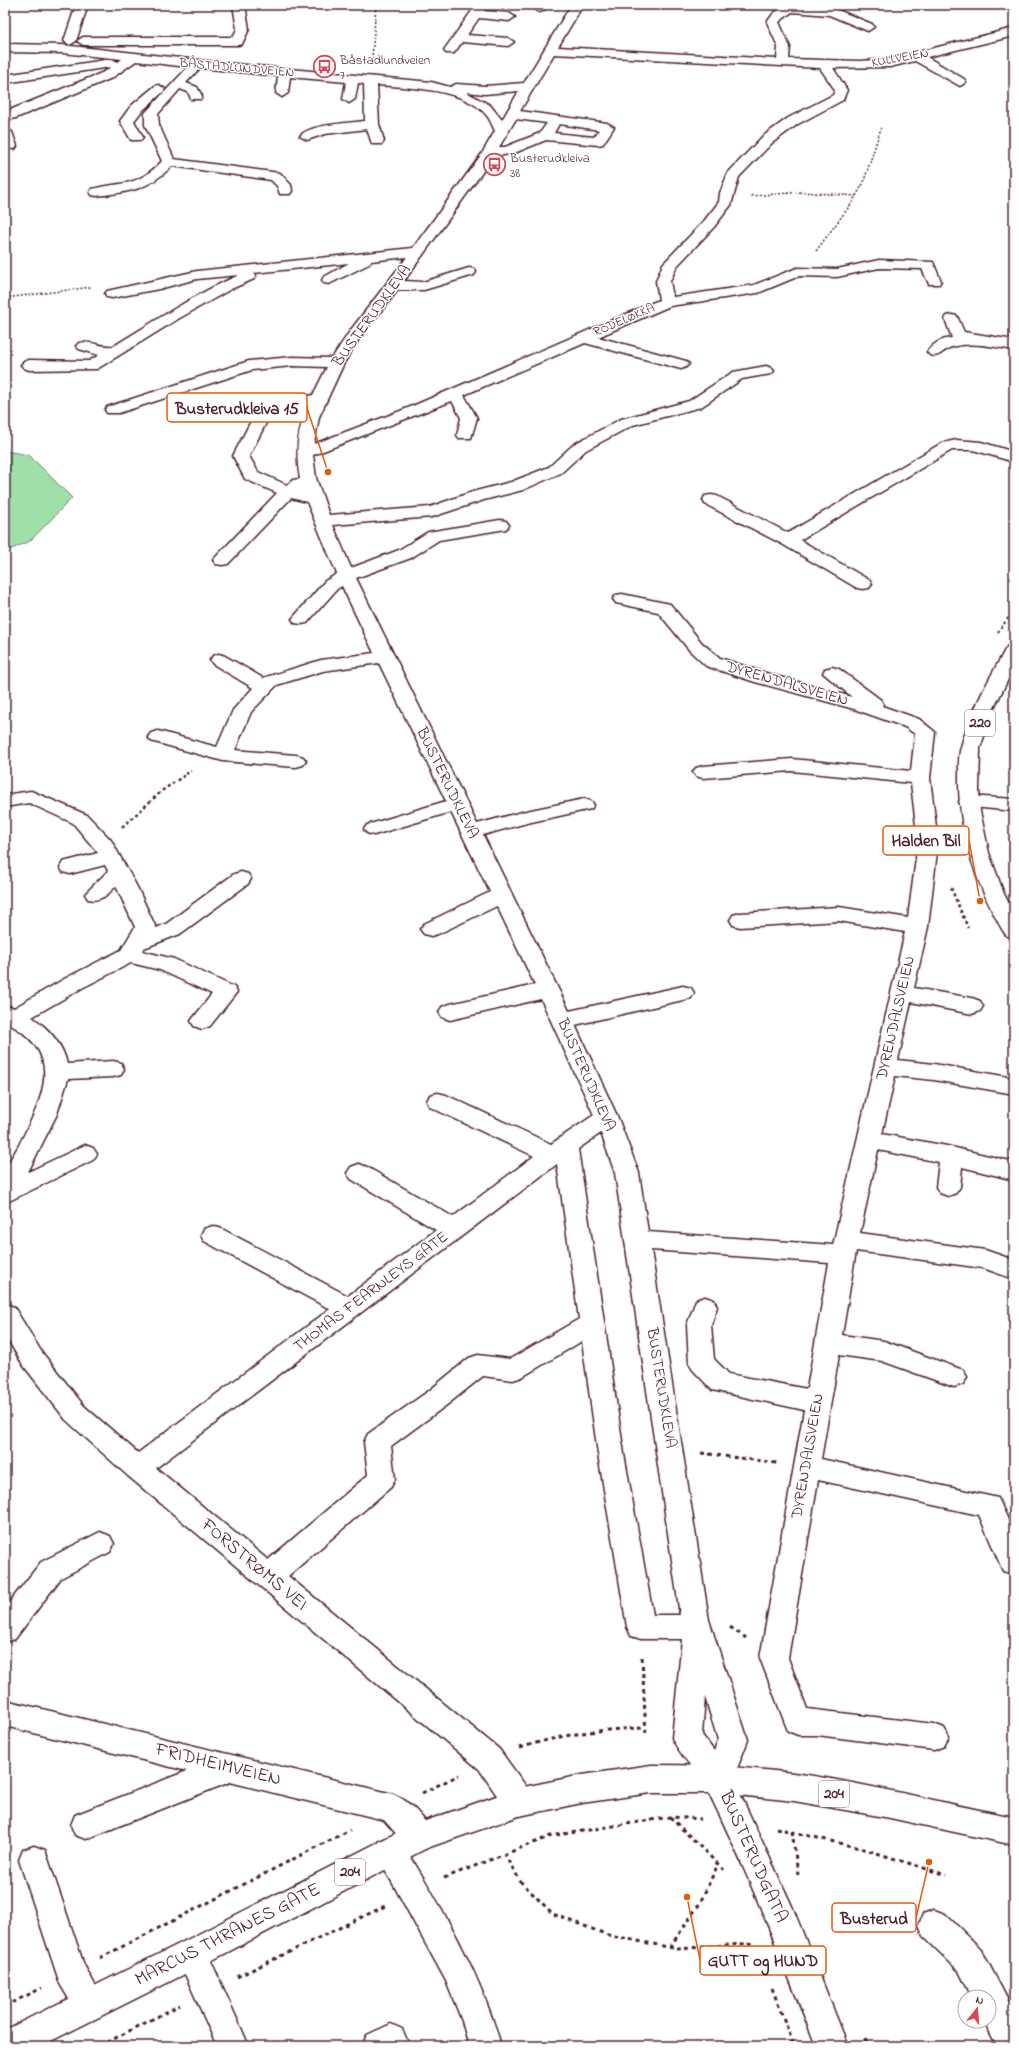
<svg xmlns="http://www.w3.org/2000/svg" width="1019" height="2051" font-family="'Indie Flower',sans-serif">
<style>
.green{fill:#9fdfa8;stroke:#747f6a}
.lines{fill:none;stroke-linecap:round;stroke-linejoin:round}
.minor-casing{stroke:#4a1f2b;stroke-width:3}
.major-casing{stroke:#4a1f2b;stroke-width:3}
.highway-casing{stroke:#4a1f2b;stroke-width:3}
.path-far3{stroke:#4a1f2b;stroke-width:1.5;stroke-dasharray:2 2;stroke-linecap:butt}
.path-far2{stroke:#4a1f2b;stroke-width:2;stroke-dasharray:2.5 2.5;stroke-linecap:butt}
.path-far1{stroke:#4a1f2b;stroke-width:2.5;stroke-dasharray:3 3;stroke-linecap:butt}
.path{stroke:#4a1f2b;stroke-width:3;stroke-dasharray:4 4;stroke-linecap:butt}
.minor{fill:#fff;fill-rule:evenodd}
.major{fill:#fff;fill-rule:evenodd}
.highway{fill:#fff;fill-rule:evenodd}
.labels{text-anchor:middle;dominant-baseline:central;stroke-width:3;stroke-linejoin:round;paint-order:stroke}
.far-street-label{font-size:13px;fill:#4a1f2b;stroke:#fff}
.far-poi-label{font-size:13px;fill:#4a1f2b;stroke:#fff;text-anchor:start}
.shield{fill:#fff;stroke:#80626b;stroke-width:1}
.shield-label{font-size:15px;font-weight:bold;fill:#4a1f2b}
.street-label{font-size:16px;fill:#4a1f2b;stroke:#fff}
.near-street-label{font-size:19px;fill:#4a1f2b;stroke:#fff}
.leader{fill:none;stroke:#e8590c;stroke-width:1.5}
.callout-dot{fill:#e8590c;stroke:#fff;stroke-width:1.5}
.callout{fill:#fff;stroke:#e8590c;stroke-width:1.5}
.callout-label{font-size:17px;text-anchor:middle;font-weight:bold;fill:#4a1f2b}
</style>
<rect width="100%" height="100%" fill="#fff"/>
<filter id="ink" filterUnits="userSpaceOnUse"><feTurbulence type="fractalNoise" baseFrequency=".025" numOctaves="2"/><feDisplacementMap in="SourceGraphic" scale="8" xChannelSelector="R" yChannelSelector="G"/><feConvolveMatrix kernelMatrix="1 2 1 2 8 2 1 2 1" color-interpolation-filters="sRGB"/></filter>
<g filter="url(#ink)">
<path class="green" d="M 5,451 L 29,455 L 72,498 L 30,541 L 5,552 Z"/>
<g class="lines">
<defs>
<path id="minor" d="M 76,5 L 88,5 L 76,41 L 70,45 L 64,41 Z
M 233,5 L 245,5 L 249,29 L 242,44 L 238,45 L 83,45 L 77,41 L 83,37 L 233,37 L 237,29 Z
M 476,5 L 488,5 L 484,11 L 509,13 L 515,17 L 509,21 L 479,18 L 467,35 L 508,38 L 514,42 L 508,46 L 462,42 L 454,53 L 446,53 L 444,50 Z
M 535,5 L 548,5 L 543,11 L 539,12 L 533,8 Z
M 571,5 L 583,5 L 558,47 L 777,59 L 778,47 L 767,22 L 774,13 L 784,7 L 806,5 L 835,9 L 872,24 L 874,27 L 868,31 L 829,15 L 792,12 L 779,22 L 790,47 L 789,59 L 860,61 L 890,59 L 1014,28 L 1014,36 L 927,57 L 964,79 L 966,82 L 960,86 L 915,61 L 890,67 L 833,68 L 847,90 L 843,100 L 798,124 L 772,143 L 739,177 L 731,205 L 714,227 L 677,266 L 670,281 L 673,297 L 754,285 L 797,268 L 837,269 L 879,260 L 933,262 L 941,281 L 939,284 L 929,284 L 922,269 L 879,268 L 837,277 L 799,276 L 758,293 L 670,306 L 598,337 L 686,361 L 689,364 L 686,367 L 681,369 L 585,343 L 464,395 L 477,418 L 471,438 L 459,438 L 457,435 L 461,418 L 452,401 L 313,455 L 316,478 L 329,515 L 430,507 L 472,492 L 511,482 L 549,467 L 574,444 L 621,419 L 689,401 L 733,372 L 766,366 L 771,368 L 774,371 L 771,374 L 742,379 L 701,407 L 633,425 L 586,450 L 561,473 L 523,490 L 484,500 L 432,517 L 333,525 L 351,568 L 399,550 L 428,532 L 500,520 L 506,521 L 509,525 L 506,529 L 500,530 L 439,540 L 411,558 L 356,578 L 477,824 L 526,811 L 584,799 L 591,801 L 594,805 L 591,809 L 527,823 L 483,835 L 569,1011 L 683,986 L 691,988 L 694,993 L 691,998 L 683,1000 L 575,1025 L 618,1118 L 639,1173 L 648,1232 L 833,1245 L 905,932 L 839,921 L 740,927 L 733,925 L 730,920 L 733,915 L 740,913 L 839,907 L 908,918 L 918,843 L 911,783 L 792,771 L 703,778 L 696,776 L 693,772 L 696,768 L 703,766 L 792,759 L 911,771 L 915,734 L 905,727 L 854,709 L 755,682 L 706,666 L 690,651 L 658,612 L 616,603 L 613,599 L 616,595 L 622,594 L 670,604 L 702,643 L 720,658 L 769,674 L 852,697 L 823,673 L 825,669 L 832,667 L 839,669 L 881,700 L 883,704 L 882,706 L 919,719 L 935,732 L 930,778 L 938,843 L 928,927 L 914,988 L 972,998 L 980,1001 L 983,1006 L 980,1011 L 972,1014 L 911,1002 L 898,1060 L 934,1064 L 1014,1078 L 1014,1094 L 934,1080 L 895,1076 L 882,1134 L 947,1146 L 1014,1162 L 1014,1180 L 962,1167 L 960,1187 L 956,1193 L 948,1196 L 940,1193 L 936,1187 L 939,1162 L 878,1150 L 860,1233 L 985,1250 L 1014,1260 L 1014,1279 L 983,1268 L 856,1251 L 842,1335 L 884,1341 L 963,1370 L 967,1377 L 963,1384 L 954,1387 L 882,1361 L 839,1355 L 821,1459 L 998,1498 L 1014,1533 L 1014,1574 L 1003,1571 L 979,1515 L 818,1480 L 788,1658 L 807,1709 L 934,1724 L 944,1728 L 949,1737 L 944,1746 L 934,1750 L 817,1735 L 798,1735 L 788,1731 L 760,1658 L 804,1410 L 712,1390 L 693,1370 L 689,1363 L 687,1325 L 696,1300 L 705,1297 L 714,1300 L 717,1307 L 711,1325 L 714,1359 L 729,1374 L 807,1389 L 829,1263 L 651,1250 L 709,1620 L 748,1740 L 733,1779 L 792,1906 L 848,2046 L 816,2046 C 782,1960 749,1874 708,1791 C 699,1772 681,1758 672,1738 L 682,1639 L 641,1639 L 631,1636 L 627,1627 L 598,1454 L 582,1341 L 522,1377 L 513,1380 L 483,1376 L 448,1404 L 391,1446 L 395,1479 L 391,1487 L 288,1576 L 499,1749 L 530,1792 L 534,1802 L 530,1812 L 519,1816 L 508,1812 L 479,1769 L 128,1476 L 66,1420 L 23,1365 L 5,1335 L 5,1304 L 14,1307 L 41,1351 L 84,1406 L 138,1453 L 330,1309 L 204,1241 L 201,1235 L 204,1229 L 213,1226 L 222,1229 L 348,1296 L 436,1230 L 351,1179 L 347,1173 L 351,1167 L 359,1164 L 367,1167 L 453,1217 L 534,1156 L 430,1107 L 427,1101 L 430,1095 L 438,1093 L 446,1095 L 551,1144 L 594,1115 L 541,999 L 450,1020 L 442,1017 L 439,1012 L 442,1007 L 450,1004 L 535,985 L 497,906 L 438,934 L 431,936 L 424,934 L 420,929 L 424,924 L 490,892 L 451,812 L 374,835 L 367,833 L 364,829 L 367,825 L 446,801 L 379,663 L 323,671 L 277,685 L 251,712 L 235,750 L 296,755 L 303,757 L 306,761 L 303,765 L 296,767 L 223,761 L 151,741 L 148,737 L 151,733 L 158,731 L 217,747 L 233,710 L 253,688 L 213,664 L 210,660 L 213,656 L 219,654 L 225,656 L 263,678 L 321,660 L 374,653 L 342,586 L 337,589 L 307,623 L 301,624 L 295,623 L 292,619 L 325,581 L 337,574 L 307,502 L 291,498 L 228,564 L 222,565 L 216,564 L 213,560 L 277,493 L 245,479 L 233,456 L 251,421 L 267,404 L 313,395 L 327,367 L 292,366 L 252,370 L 119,413 L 107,413 L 105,410 L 107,407 L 249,361 L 292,357 L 332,358 L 350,331 L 407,257 L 371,261 L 369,264 L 329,284 L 324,283 L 322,280 L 324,277 L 349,263 L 254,273 L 256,276 L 254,279 L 231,289 L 178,319 L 97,369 L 29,370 L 24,368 L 21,365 L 24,362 L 29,360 L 89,361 L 99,355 L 79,349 L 76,346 L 79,343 C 90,340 102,348 114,346 C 155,321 195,294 239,275 L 197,279 L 159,289 L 112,298 L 107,297 L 105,294 L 107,291 L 197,271 L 413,248 L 481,155 L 495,131 C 493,127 491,122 488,117 C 467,88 409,88 377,85 L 379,124 L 384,141 L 382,144 L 372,144 L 367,129 L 325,134 L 307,140 L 300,136 C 309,124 351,123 365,121 L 364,84 L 358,83 L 355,99 L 349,103 L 343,99 L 346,82 L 290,77 L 288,93 L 282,97 L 276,93 L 278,76 L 200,68 L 186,83 L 197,87 L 202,96 L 201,99 L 191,99 L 188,92 L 180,89 L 158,114 L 159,125 L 174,159 L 280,173 L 291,185 L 292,191 L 290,194 L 280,194 L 277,186 L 271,180 L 172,166 C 148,190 129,192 97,196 L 92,195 L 90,192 L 92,189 C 124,181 136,188 162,161 L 145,125 L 145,113 L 188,67 L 136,61 L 112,78 L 16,118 L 5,120 L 5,112 L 104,72 L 111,67 L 5,83 L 5,75 L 112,59 L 118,62 L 122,59 L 62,53 L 5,52 L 5,44 L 62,45 L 235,64 L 431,82 L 450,87 L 456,84 L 485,86 L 524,83 ZM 554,54 L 820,68 L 835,90 L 833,95 L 788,118 L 762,137 L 728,173 L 720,193 L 719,202 L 704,221 L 663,264 L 656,281 L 659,300 L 408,408 L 314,444 L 319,417 L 344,363 L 361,336 L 398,290 L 424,290 L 474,275 L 476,272 L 474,269 L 469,268 L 423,282 L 404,281 L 494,156 L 512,154 L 546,140 L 598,145 L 603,144 L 614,127 L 607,123 L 520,111 ZM 519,91 L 502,120 L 490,105 L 466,92 L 485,94 ZM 516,119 L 547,123 L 540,133 L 505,147 L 499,147 ZM 559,124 L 599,130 L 594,137 L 554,133 ZM 308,406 C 297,430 295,453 300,479 L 293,480 L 287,485 L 258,472 L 249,456 L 266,423 L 278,411 ZM 601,1133 L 615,1173 L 680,1615 L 653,1615 L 624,1454 L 578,1149 ZM 557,1164 L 579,1319 L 510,1359 L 478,1355 L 469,1358 L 430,1390 L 368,1434 L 364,1442 L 368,1475 L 268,1560 L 156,1468 ZM 705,1697 L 718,1740 L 714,1751 L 702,1735 Z
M 159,85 L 165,89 L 163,92 L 141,112 L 134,121 L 143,137 L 141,140 L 131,140 L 120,121 L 131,106 L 155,86 Z
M 5,128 L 12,132 L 17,146 L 15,149 L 5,148 Z
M 952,315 L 957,316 L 964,332 L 1014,340 L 1014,350 C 995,347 971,341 952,347 C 942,350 941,358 930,355 L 927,352 C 933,343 942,339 952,338 L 945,319 L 947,316 Z
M 957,440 L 981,442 L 1014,452 L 1014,462 L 973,450 L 952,450 L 800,540 L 869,580 L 872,584 L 869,588 L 863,589 L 857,588 L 782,544 L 705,504 L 703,500 L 705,496 L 711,495 L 717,496 L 788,533 L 942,443 Z
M 31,791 L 87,815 L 111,840 L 137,887 L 156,928 L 166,924 L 234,874 L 241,872 L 248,874 L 251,879 L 248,884 L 180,934 L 144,948 L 142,951 L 174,959 L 234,987 L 237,992 L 210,1026 L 202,1029 L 194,1026 L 191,1021 L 212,994 L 160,970 L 131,963 L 82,988 L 32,1017 C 48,1028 63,1044 67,1064 L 113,1061 L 121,1063 L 124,1069 L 121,1075 L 113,1077 L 68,1079 L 57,1114 L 28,1172 L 85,1145 L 93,1148 L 97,1154 L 93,1160 L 5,1203 C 5,1193 3,1182 5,1172 C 7,1163 15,1153 19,1145 C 43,1098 67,1052 5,1022 L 5,1005 L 14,1008 L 66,978 L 121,950 L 135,927 L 116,886 C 107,895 101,902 88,899 L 85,894 L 108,871 L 105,865 L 70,874 L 63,872 L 60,867 L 63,862 L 98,853 L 73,823 L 29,803 L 5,807 L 5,795 Z
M 969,796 L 1014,799 L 1014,811 L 962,806 L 959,802 L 962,798 Z
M 100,1532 L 110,1536 L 114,1544 L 110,1552 L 61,1578 L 15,1639 L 5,1642 L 5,1608 L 41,1562 Z
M 5,1700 L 393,1794 C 410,1801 427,1820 434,1837 L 430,1847 L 419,1851 L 408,1847 L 384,1820 L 230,1782 L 86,1839 L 75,1835 L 71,1825 L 75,1815 L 187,1771 L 5,1726 Z
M 390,1837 L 401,1841 C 441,1906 480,1971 501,2046 L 469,2046 L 462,2021 L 446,1981 L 375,1851 L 379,1841 Z
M 34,1846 L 45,1850 L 84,1965 L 106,2005 L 101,2016 L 90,2021 L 79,2016 L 60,1984 L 19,1860 L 23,1850 Z
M 934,1910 L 945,1914 L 981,1949 L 1014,2012 L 1014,2046 L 997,2046 L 984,2021 L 989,2021 L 989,1997 L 972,1997 L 959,1971 L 923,1936 L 919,1925 L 923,1914 Z
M 192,1939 L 203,1943 L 249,2046 L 217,2046 L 176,1954 L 181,1943 Z
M 391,2024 L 402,2029 L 407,2040 L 405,2046 L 362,2046 L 367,2035 Z"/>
<path id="major" d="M 1014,645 L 1014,667 L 993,710 L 980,748 L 979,790 L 980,811 L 989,853 L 1004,894 L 1014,913 L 1014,938 L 1007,936 L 1003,931 C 976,884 958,833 959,778 C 959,768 958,757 961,747 C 970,713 988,681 1005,650 L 1008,646 Z"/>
<path id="highway" d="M 651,1765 C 699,1765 746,1767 793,1773 C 868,1783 940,1803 1014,1817 L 1014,1845 L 890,1818 L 794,1801 L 718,1793 L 651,1793 L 582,1803 L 519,1816 L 427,1848 L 203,1965 L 41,2046 L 5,2046 L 5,2030 L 181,1943 L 408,1827 L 519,1788 L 582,1775 Z"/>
</defs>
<use href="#minor" class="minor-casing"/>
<use href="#major" class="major-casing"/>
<use href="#highway" class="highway-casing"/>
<path class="path-far3" d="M 372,59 L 376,5
M 751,196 L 803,192 L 856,196
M 816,251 L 851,204 L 863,184 L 881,128
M 5,298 L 92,287"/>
<path class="path-far2" d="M 998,632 L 1014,610
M 186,774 L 191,771"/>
<path class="path-far1" d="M 122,827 L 163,790 L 188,773
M 951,888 L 968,928"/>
<path class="path" d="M 701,1453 L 777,1463
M 730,1627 L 746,1638
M 642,1657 L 646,1735
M 520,1748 C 562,1734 601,1729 645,1728
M 422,1793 L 459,1775
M 670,1817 L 724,1870
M 776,1828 L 864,1849 L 946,1875
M 792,1831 L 798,1874
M 504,1853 L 520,1881 L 553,1914 L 608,1935 L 678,1949 L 755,1943
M 444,1878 L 551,1836 L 670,1817 L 701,1819
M 670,1947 L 700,1903 L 718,1864
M 100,1958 L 350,1830
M 237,1977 L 385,1906
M 772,1988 L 794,2046
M 5,2006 L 42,1988
M 865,2039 L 868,2046
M 100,2046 L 180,2005"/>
<use href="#minor" class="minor"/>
<use href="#major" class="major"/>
<use href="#highway" class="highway"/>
</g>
</g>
<defs>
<symbol id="bus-ring" viewBox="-11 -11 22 22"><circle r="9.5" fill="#fff" stroke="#d1495b" stroke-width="1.5"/><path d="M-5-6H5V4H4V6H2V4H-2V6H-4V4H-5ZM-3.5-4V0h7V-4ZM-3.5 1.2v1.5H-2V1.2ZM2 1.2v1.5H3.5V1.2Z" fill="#d1495b"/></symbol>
</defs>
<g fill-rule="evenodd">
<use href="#bus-ring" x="312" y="54" width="25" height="25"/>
<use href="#bus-ring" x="482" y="152" width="25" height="25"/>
</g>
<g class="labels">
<g class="far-street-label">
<text transform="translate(900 58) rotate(-10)">KULLVEIEN</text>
<text transform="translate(237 68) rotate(5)">BÅSTADLUNDVEIEN</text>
<text transform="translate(624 320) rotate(-23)">RODELØKKA</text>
</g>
<g class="far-poi-label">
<text x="340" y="60">Båstadlundveien<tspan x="340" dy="15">7</tspan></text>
<text x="510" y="158">Busterudkleiva<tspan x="510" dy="15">38</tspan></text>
</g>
<g class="shield">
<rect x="965" y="710" width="30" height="26" rx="3"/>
<rect x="819" y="1781" width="30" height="26" rx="3"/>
<rect x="335" y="1859" width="30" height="26" rx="3"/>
</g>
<g class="shield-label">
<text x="980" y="723">220</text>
<text x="834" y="1794">204</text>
<text x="350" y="1872">204</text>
</g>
<g class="street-label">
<text transform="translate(372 316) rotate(-54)">BUSTERUDKLEVA</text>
<text transform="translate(787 684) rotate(16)">DYRENDALSVEIEN</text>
<text transform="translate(447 783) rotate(64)">BUSTERUDKLEVA</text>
<text transform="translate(896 1018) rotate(-77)">DYRENDALSVEIEN</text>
<text transform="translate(586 1075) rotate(66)">BUSTERUDKLEVA</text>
<text transform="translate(371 1292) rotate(-37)">THOMAS FEARNLEYS GATE</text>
<text transform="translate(661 1388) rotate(81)">BUSTERUDKLEVA</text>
<text transform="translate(808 1456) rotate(-80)">DYRENDALSVEIEN</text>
</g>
<g class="near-street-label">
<text transform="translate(254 1565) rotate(40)">FORSTRØMS VEI</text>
<text transform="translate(218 1765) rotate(14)">FRIDHEIMVEIEN</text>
<text transform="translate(753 1857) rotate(66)">BUSTERUDGATA</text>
<text transform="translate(228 1935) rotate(-27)">MARCUS THRANES GATE</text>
</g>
</g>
<path class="leader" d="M328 472L307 408M980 901L969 840M929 1862L916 1918M687 1897L700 1960"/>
<g class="callout-dot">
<circle cx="328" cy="472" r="4"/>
<circle cx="980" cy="901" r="4"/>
<circle cx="929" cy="1862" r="4"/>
<circle cx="687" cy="1897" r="4"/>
</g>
<g class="callout">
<rect x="167" y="393" width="140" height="29" rx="4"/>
<rect x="883" y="826" width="86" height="29" rx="4"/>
<rect x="832" y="1903" width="84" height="29" rx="4"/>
<rect x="700" y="1946" width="126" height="29" rx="4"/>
</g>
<g class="callout-label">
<text x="237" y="414">Busterudkleiva 15</text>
<text x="926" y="846">Halden Bil</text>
<text x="874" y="1924">Busterud</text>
<text x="763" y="1966">GUTT og HUND</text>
</g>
<rect width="1019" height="2051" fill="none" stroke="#fff" stroke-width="20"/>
<rect x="10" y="10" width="999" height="2031" fill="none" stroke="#4a1f2b" stroke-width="1.5" filter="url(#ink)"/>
<g transform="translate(977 2009) rotate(17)"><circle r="19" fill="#ffffff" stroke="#b7a5aa"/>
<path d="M0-3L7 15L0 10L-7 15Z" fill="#d1495b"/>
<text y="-6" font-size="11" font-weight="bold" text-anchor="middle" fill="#4a1f2b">N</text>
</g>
</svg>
